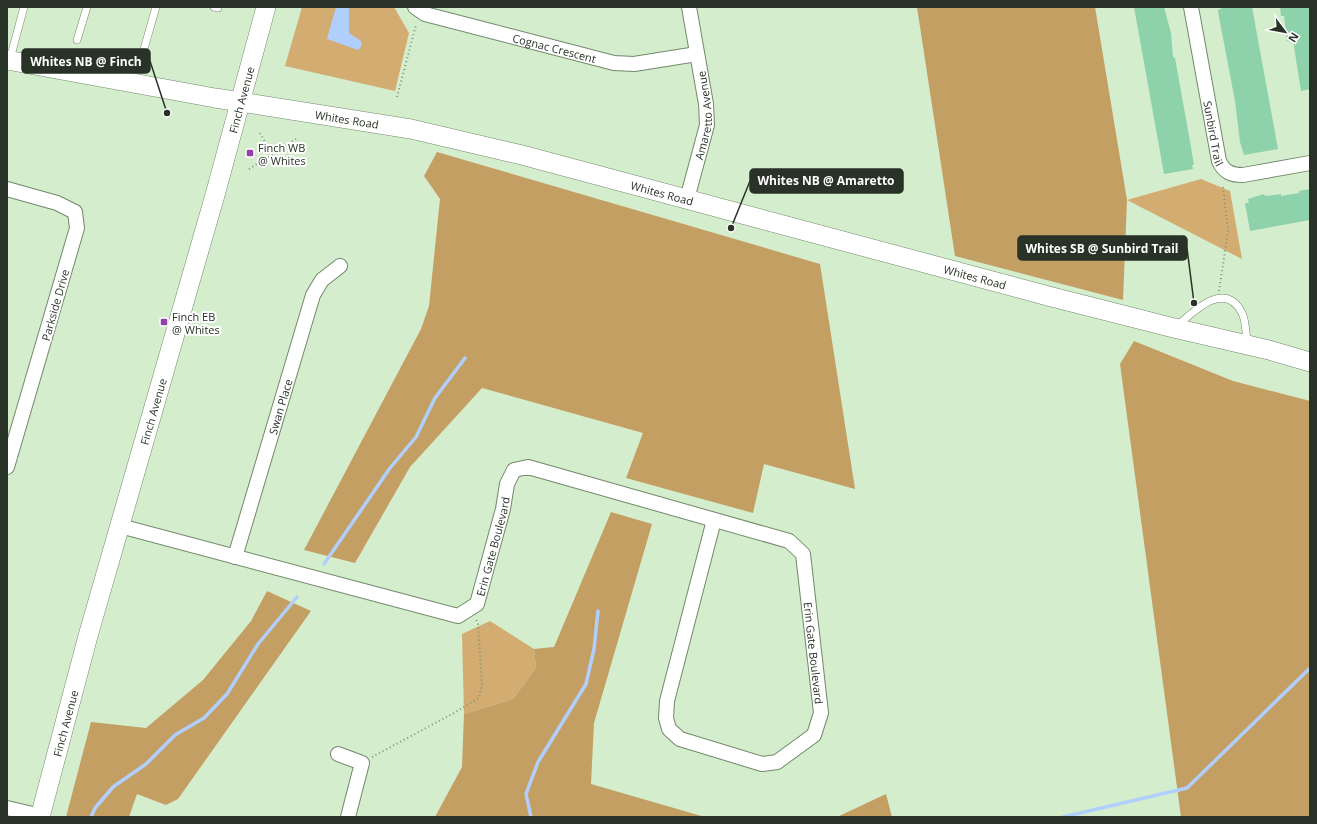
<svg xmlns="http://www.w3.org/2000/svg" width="1317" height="824" font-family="'Open Sans',sans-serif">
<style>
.green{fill:#d2ac71}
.forest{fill:#c49f64}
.water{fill:#b1cffd}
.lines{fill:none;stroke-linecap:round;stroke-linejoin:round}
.stream{stroke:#b1cffd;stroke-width:3.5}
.building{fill:#8dd2ab}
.service-casing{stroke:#72896b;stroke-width:8}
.minor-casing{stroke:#72896b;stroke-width:16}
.secondary-casing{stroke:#72896b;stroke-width:20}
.path{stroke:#7f917a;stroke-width:2;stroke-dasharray:1 3;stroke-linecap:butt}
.service{stroke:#fff;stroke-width:7}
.minor{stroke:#fff;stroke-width:14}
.secondary{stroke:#fff;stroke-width:19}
.poi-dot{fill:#9640ad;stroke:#fff;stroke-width:1.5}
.labels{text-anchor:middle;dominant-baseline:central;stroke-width:4;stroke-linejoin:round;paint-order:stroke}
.street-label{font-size:11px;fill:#283226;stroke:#fff}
.poi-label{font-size:11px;fill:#283226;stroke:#fff;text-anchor:start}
.leader{fill:none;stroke:#283226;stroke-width:1.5}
.callout-dot{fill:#283226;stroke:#fff;stroke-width:1.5}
.callout{fill:#283226;stroke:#283226;stroke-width:1.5}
.callout-label{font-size:12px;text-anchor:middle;font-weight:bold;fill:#fff}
</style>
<rect width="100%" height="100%" fill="#d4edcc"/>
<path class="green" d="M 302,7 L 394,7 L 409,33 L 395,91 L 285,66 Z
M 1201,179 L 1230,191 L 1242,259 L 1127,200 Z
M 490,621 L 534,649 L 536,668 L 513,699 L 464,714 L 462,634 Z"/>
<path class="forest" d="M 917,7 L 1095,7 L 1127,200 L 1123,300 L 955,256 Z
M 437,152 L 820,264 L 855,489 L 764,464 L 753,513 L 626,478 L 643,433 L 482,388 L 410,467 L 355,563 L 304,550 L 421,329 L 429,306 L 440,199 L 424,176 Z
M 1134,341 L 1233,381 L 1310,401 L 1310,817 L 1181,817 L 1120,364 Z
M 611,512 L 652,524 L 594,723 L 591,784 L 705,817 L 435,817 L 462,767 L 464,714 L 513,699 L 536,668 L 534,649 L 554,647 Z
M 267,591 L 311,611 L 178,799 L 166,805 L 137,794 L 129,817 L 66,817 L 91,722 L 146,728 L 203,680 L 251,621 Z
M 886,794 L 892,817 L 837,817 Z"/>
<path class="water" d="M 336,7 L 349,7 L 349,33 L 361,41 L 362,45 L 358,50 L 327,39 Z"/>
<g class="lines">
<path class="stream" d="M 324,564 L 390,468 L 416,437 L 435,398 L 465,358
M 91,817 L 95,808 L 113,787 L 146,764 L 175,735 L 204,718 L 227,694 L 258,644 L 297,597
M 531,817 L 526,794 L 538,762 L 586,684 L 594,649 L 598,611
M 1063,817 L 1187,788 L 1310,668"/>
</g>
<path class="building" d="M 1134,7 L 1164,7 L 1171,33 L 1173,57 L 1175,58 L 1191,147 L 1194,165 L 1192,165 L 1193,169 L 1164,174 Z
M 1225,7 L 1252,7 L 1278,149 L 1244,155 L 1240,142 L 1235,101 L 1219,17 L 1218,10 Z
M 1280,7 L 1310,7 L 1310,89 L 1301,91 L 1293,40 L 1287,41 L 1284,16 L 1281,16 Z
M 1310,189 L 1310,220 L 1250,231 L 1245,203 L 1249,203 L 1248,199 L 1264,194 L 1265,196 L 1281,194 L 1281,196 L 1299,193 L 1299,191 Z"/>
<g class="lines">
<defs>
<path id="service" d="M 214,7 L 218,8
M 77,40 L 87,7
M 144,49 L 156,7
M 10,59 L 24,7
M 1177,326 C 1193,312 1225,279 1242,313 C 1246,321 1246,334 1247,343"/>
<g id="minor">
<path id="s1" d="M 415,7 L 425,14 L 614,63 L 634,64 L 697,54"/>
<path id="s2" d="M 1191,7 L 1219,161 C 1224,172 1231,175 1243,175 L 1310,163"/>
<path d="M 7,189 L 57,203 L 75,212 L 77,228 L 7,467"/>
<path id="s3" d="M 687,199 L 707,125 L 706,104 L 689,7"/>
<path id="s4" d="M 120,526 L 458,616 L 477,604 L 503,509 L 507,484 L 514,470 L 528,467 L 789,541 L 803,554 L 821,713 L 814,735 L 777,762 L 762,764 L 680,739 L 669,729 L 666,718 L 667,701 L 714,520"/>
<path id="s5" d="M 235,557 L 313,295 L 322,280 L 340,266"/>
<path d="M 338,754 L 362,763 L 348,817"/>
<path d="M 7,808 L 41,816"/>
</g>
<g id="secondary">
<path id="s6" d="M 7,60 L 215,98 L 411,129 L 522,155 L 1048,296 L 1174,328 L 1269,350 L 1310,362"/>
<path id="s7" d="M 40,817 L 88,636 L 215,195 L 266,7"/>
</g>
</defs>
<use href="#service" class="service-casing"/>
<use href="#minor" class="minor-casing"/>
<use href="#secondary" class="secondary-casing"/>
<path class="path" d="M 397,97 L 416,25
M 260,133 L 268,147
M 277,151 L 268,147 L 266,151 L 266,158 C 271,158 289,143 296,139
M 249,169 L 266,158
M 1219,291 L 1228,231 L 1223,187
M 372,757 L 454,713 L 479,698 L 482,685 L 478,624 L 476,619"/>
<use href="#service" class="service"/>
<use href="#minor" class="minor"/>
<use href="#secondary" class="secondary"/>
</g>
<g class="poi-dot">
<rect x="246" y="149" width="8" height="8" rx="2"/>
<rect x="160" y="318" width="8" height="8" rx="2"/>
</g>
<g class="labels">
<g class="street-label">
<text stroke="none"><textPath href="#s1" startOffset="146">Cognac Crescent</textPath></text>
<text stroke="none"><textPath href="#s7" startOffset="745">Finch Avenue</textPath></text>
<text stroke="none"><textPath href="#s3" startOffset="86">Amaretto Avenue</textPath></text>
<text stroke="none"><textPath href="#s6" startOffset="345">Whites Road</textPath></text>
<text stroke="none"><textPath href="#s2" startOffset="128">Sunbird Trail</textPath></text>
<text stroke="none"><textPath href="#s6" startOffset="669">Whites Road</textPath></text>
<text stroke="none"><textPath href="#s6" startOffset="993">Whites Road</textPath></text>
<text transform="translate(55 305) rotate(-74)">Parkside Drive</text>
<text stroke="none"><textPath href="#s5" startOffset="157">Swan Place</textPath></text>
<text stroke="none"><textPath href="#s7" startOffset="421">Finch Avenue</textPath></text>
<text stroke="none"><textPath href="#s4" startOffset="432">Erin Gate Boulevard</textPath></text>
<text stroke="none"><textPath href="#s4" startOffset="916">Erin Gate Boulevard</textPath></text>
<text stroke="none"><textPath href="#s7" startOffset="97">Finch Avenue</textPath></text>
</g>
<g class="poi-label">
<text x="258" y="147">Finch WB<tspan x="258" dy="13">@ Whites</tspan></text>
<text x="172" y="316">Finch EB<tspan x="172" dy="13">@ Whites</tspan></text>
</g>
</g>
<path class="leader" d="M167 113L150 61M731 228L750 181M1194 303L1187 248"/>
<g class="callout-dot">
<circle cx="167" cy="113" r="4"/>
<circle cx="731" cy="228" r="4"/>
<circle cx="1194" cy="303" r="4"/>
</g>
<g class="callout">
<rect x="22" y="49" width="128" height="24" rx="4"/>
<rect x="750" y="169" width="153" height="24" rx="4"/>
<rect x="1018" y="236" width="169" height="24" rx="4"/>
</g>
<g class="callout-label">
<text x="86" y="66">Whites NB @ Finch</text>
<text x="826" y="185">Whites NB @ Amaretto</text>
<text x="1102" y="253">Whites SB @ Sunbird Trail</text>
</g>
<rect width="1317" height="824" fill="none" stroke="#283226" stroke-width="16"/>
<g transform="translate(1285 32) rotate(122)" stroke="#ffffff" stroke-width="3" paint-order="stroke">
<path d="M0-3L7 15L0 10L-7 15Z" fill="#283226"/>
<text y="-6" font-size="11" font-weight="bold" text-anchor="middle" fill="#283226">N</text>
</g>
</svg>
